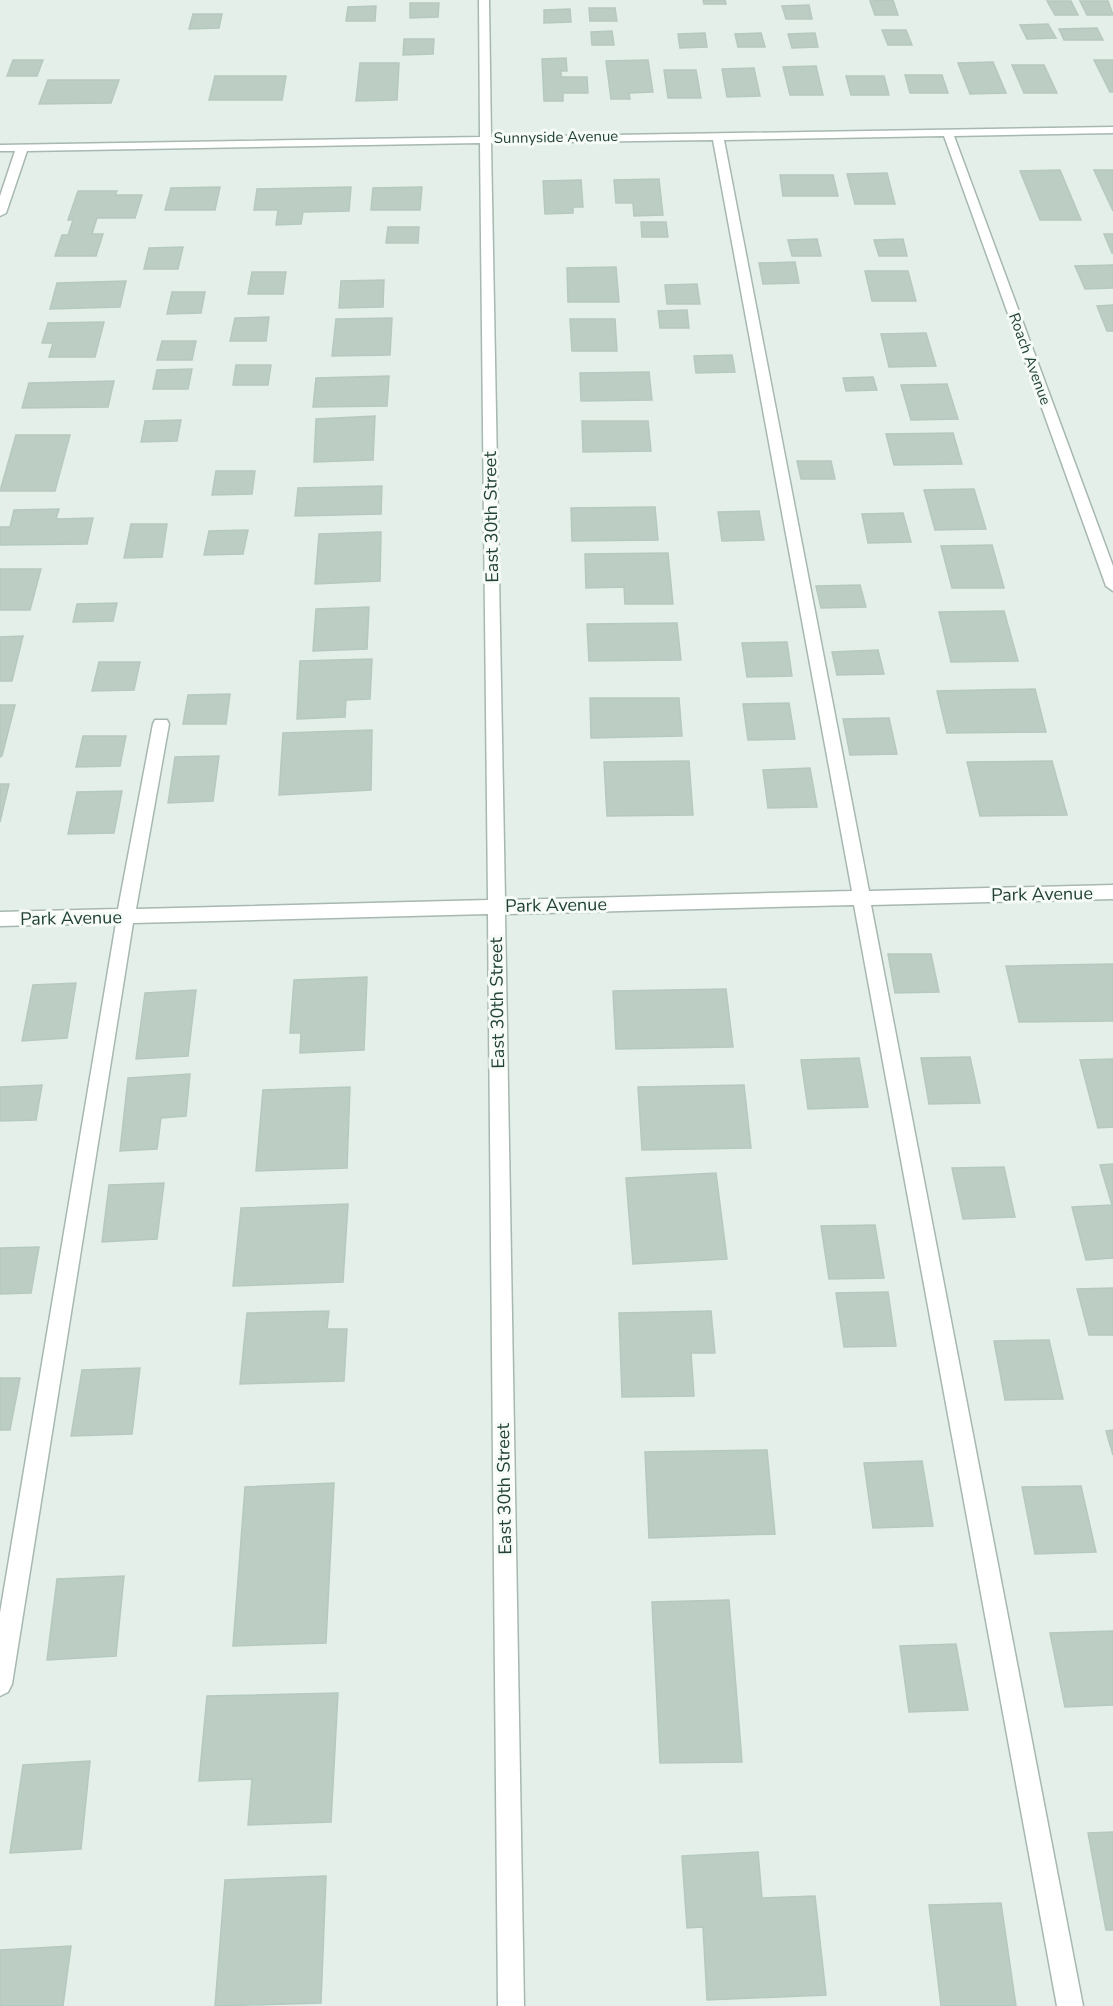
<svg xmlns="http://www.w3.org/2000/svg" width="1113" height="2006" font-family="'Nunito Sans',sans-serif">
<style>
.building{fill:#bccdc4;stroke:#b6c9bf;stroke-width:1.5}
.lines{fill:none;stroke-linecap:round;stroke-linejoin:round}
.minor-casing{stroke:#a6b8af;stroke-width:3}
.minor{fill:#fff;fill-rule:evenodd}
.labels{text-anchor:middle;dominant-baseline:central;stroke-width:6;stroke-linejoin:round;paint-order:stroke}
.far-street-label{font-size:15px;fill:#224235;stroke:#f6fbf7}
.street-label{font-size:18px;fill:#224235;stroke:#f6fbf7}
</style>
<rect width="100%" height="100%" fill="#e4efe9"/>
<path class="building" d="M 703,0 L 725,0 L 726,4 L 704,4 Z
M 893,0 L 898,15 L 875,15 L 870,1 Z
M 1047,1 L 1071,1 L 1078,15 L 1055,15 Z
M 1080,1 L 1108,1 L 1113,15 L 1087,15 Z
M 410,3 L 439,3 L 438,17 L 410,18 Z
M 809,5 L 812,19 L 786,19 L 782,6 Z
M 376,6 L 375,21 L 346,21 L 348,7 Z
M 589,8 L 615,8 L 617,21 L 590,21 Z
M 570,9 L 571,22 L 544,23 L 544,10 Z
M 193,14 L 222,14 L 219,28 L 189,29 Z
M 1048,24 L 1056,38 L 1027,39 L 1020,25 Z
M 1097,28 L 1103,40 L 1064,40 L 1059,29 Z
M 882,30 L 906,30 L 912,45 L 888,45 Z
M 612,31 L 614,45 L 592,45 L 591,32 Z
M 705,33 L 707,47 L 680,48 L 678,34 Z
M 761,33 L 765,47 L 738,47 L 735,34 Z
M 815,33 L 818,47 L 792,48 L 788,34 Z
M 404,39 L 434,39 L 433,54 L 403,55 Z
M 566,58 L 567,71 L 561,71 L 561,77 L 587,77 L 588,93 L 563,93 L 563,101 L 544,101 L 542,59 Z
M 13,60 L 43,60 L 37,76 L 7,76 Z
M 648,60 L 653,92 L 629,93 L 630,99 L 611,99 L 606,61 Z
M 1094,60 L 1113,60 L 1113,92 L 1110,92 Z
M 993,62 L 1006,93 L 970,94 L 958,63 Z
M 360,63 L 399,63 L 397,100 L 356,101 Z
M 1012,65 L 1044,65 L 1057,93 L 1024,93 Z
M 816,66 L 823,95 L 790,95 L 783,67 Z
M 754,68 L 760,96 L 727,97 L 722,69 Z
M 664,70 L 696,70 L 701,98 L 668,98 Z
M 905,75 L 942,75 L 948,93 L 910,93 Z
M 215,76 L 286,76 L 282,100 L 209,100 Z
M 846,76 L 884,76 L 889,95 L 851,95 Z
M 48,80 L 119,80 L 111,103 L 39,104 Z
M 1060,170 L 1081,220 L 1040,220 L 1020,171 Z
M 1094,170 L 1113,170 L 1113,211 Z
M 887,173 L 895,204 L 855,204 L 847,174 Z
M 780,175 L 833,175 L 838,196 L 783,196 Z
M 659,179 L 663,215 L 634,216 L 633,203 L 616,203 L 614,180 Z
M 581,180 L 583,207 L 573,207 L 573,213 L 545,214 L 543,181 Z
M 220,187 L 215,210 L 165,210 L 171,188 Z
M 351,187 L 349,211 L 303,212 L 301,224 L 276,225 L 278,210 L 254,210 L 257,189 Z
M 422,187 L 420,210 L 371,210 L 373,188 Z
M 78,191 L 117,191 L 115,195 L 142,195 L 135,218 L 97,218 L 92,234 L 103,234 L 96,256 L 55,256 L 62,235 L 68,235 L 73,220 L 68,220 Z
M 641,222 L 666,222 L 668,237 L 642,237 Z
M 388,227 L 419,227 L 418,243 L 386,243 Z
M 1104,234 L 1113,234 L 1113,253 L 1112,253 Z
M 817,239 L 821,256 L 792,256 L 788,240 Z
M 903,239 L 907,256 L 879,256 L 874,240 Z
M 183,247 L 178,269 L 144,269 L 149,248 Z
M 795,262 L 799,283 L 763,284 L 759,263 Z
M 1113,265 L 1113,288 L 1085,289 L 1075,266 Z
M 616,267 L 619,302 L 568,302 L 567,268 Z
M 865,271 L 908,271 L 916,301 L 872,301 Z
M 252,272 L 286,272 L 283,294 L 248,294 Z
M 384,280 L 383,307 L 339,308 L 341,281 Z
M 126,281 L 120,307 L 50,309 L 57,283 Z
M 697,284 L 700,304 L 667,304 L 665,285 Z
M 172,292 L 205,292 L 201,313 L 167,314 Z
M 1113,305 L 1113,331 L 1107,331 L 1097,306 Z
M 687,310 L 689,328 L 660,328 L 658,311 Z
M 269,317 L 266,341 L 230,341 L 235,318 Z
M 392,318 L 390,355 L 332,356 L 336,319 Z
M 570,319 L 615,319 L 617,351 L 572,351 Z
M 104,322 L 95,357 L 49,357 L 53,343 L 42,343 L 48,323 Z
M 926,333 L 936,366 L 889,367 L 881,334 Z
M 162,341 L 196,341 L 192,360 L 157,360 Z
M 732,355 L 735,372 L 696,373 L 694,356 Z
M 236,365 L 271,365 L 268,385 L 233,385 Z
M 192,369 L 188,389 L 153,389 L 157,370 Z
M 649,372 L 652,400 L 581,401 L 580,373 Z
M 389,376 L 387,406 L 313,407 L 316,378 Z
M 873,377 L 877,390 L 846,391 L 843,378 Z
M 114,381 L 108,407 L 22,408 L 29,383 Z
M 947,384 L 958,419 L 911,420 L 901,385 Z
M 375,416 L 373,460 L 314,462 L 316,419 Z
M 181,420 L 177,441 L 141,442 L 145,421 Z
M 582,421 L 648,421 L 651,451 L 583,452 Z
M 953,433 L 962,464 L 894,465 L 886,434 Z
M 16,435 L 70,435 L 55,491 L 0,491 Z
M 797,461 L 831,461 L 835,479 L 801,479 Z
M 216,471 L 255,471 L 252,494 L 212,495 Z
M 382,486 L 381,514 L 295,516 L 298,488 Z
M 974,489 L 986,529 L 935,530 L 924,490 Z
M 655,507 L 658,540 L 572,541 L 571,508 Z
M 59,509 L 56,519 L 93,518 L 87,544 L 0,545 L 0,527 L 10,527 L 14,510 Z
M 759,511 L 764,540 L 722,541 L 718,512 Z
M 903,513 L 911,542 L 868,543 L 862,514 Z
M 131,524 L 167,524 L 162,557 L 124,558 Z
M 248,530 L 243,554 L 204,555 L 209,531 Z
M 381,532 L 380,581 L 315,584 L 319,534 Z
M 992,545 L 1004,588 L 952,588 L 941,546 Z
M 668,553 L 673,604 L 625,604 L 624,587 L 586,588 L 585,554 Z
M 0,569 L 41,569 L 30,610 L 0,610 Z
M 860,585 L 866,607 L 821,608 L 816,586 Z
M 117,603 L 113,621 L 73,622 L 77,604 Z
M 369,607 L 367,649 L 313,651 L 316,609 Z
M 1004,611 L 1018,661 L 951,662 L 939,612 Z
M 677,623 L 681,660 L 589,661 L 587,624 Z
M 23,636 L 12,681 L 0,681 L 0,637 Z
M 787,642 L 792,676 L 747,677 L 742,643 Z
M 878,650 L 884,674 L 837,675 L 832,652 Z
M 372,659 L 370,699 L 346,700 L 345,717 L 297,719 L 300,661 Z
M 99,662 L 140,662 L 134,690 L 92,691 Z
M 1035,689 L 1046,732 L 947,733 L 937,691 Z
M 230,694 L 226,724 L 183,724 L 188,695 Z
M 590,698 L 679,698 L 682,736 L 591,738 Z
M 789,703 L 795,739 L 748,740 L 743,704 Z
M 0,705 L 15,705 L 2,756 L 0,757 Z
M 889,718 L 897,754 L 850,755 L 843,719 Z
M 372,730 L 371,790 L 279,795 L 283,733 Z
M 83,736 L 126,736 L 120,766 L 76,767 Z
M 219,756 L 213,801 L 168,803 L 175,757 Z
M 689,761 L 693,815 L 607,816 L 604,762 Z
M 1052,761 L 1067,815 L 980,816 L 967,762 Z
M 810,768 L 817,807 L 768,808 L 763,770 Z
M 0,784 L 9,784 L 0,822 Z
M 122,791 L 114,833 L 68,834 L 77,792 Z
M 888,954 L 931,954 L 939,992 L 895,993 Z
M 1113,964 L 1113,1021 L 1019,1022 L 1006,966 Z
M 367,977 L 364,1050 L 300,1053 L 301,1033 L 290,1033 L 294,980 Z
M 76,983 L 67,1038 L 22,1041 L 33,985 Z
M 726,989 L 733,1047 L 616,1049 L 613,991 Z
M 196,990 L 188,1056 L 136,1059 L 145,993 Z
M 970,1057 L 980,1103 L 929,1104 L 921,1058 Z
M 859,1058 L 868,1107 L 808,1109 L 801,1060 Z
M 1113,1059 L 1113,1127 L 1098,1128 L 1080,1060 Z
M 190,1074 L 186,1116 L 161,1118 L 157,1149 L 120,1151 L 128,1078 Z
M 42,1085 L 36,1120 L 0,1121 L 0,1087 Z
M 744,1085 L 751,1148 L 642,1150 L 638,1087 Z
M 350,1087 L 347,1168 L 256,1171 L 263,1090 Z
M 1113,1164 L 1113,1258 L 1086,1260 L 1072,1207 L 1112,1205 L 1100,1165 Z
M 1004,1167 L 1015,1217 L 963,1219 L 952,1168 Z
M 716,1173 L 727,1259 L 633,1264 L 626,1178 Z
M 164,1183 L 157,1239 L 102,1242 L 109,1185 Z
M 348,1204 L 343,1282 L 233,1286 L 241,1208 Z
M 875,1225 L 884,1278 L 829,1279 L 821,1226 Z
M 39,1247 L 31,1293 L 0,1294 L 0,1248 Z
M 1113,1288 L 1113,1335 L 1089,1335 L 1077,1289 Z
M 888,1292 L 896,1346 L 844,1347 L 836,1293 Z
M 329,1311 L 327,1329 L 347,1329 L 344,1381 L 240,1384 L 247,1313 Z
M 711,1311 L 715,1353 L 691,1353 L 694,1396 L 622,1397 L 619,1313 Z
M 1049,1340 L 1063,1399 L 1005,1400 L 994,1341 Z
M 140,1368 L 132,1434 L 71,1436 L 82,1370 Z
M 0,1378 L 20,1378 L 10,1430 L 0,1430 Z
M 1113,1430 L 1113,1455 L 1106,1431 Z
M 767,1450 L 775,1534 L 649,1538 L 645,1452 Z
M 922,1461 L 933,1526 L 873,1528 L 864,1463 Z
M 334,1483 L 326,1643 L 233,1646 L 245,1487 Z
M 1081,1486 L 1096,1552 L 1035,1554 L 1022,1487 Z
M 124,1576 L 116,1656 L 47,1660 L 57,1579 Z
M 729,1600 L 742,1762 L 660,1763 L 652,1602 Z
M 1113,1631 L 1113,1705 L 1065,1707 L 1050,1633 Z
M 956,1644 L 968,1710 L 909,1712 L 900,1646 Z
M 338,1693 L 331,1822 L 248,1825 L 252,1779 L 199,1781 L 207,1696 Z
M 90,1761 L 81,1849 L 10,1853 L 23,1765 Z
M 1113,1832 L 1113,1930 L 1106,1930 L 1088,1833 Z
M 758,1852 L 762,1898 L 815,1896 L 826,1995 L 707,2000 L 703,1927 L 687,1928 L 682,1856 Z
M 326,1876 L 321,2003 L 215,2006 L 225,1880 Z
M 1001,1903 L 1016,2006 L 941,2006 L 929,1905 Z
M 71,1946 L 63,2006 L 0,2006 L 0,1950 Z"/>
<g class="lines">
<defs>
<path id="minor" d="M 479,0 L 489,0 L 491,137 L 1113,127 L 1113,133 L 954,136 L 1113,566 L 1113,591 L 1106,586 L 944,136 L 724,140 L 869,891 L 1113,885 L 1113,899 L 871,905 L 1083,2006 L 1057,2006 L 854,905 L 505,914 L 524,2006 L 498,2006 L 488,914 L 133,923 L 12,1684 L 8,1692 L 0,1696 L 0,1613 L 116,923 L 0,926 L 0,912 L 118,909 L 153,724 L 155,720 L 167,720 L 169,724 L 136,909 L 488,900 L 480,143 L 27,151 L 6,213 L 0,216 L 0,196 L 15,151 L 0,151 L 0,145 L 480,137 ZM 713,140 L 852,891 L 505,900 L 491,143 Z"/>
</defs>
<use href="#minor" class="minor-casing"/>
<use href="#minor" class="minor"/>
</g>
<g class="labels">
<g class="far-street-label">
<text transform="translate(556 137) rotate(-1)">Sunnyside Avenue</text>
<text transform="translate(1030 359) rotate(70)">Roach Avenue</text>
</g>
<g class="street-label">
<text transform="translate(491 517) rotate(-91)">East 30th Street</text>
<text transform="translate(1042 894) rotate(-1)">Park Avenue</text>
<text transform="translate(556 905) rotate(-1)">Park Avenue</text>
<text transform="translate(71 918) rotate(-1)">Park Avenue</text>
<text transform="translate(497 1003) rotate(-91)">East 30th Street</text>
<text transform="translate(504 1489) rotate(-91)">East 30th Street</text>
</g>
</g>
</svg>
